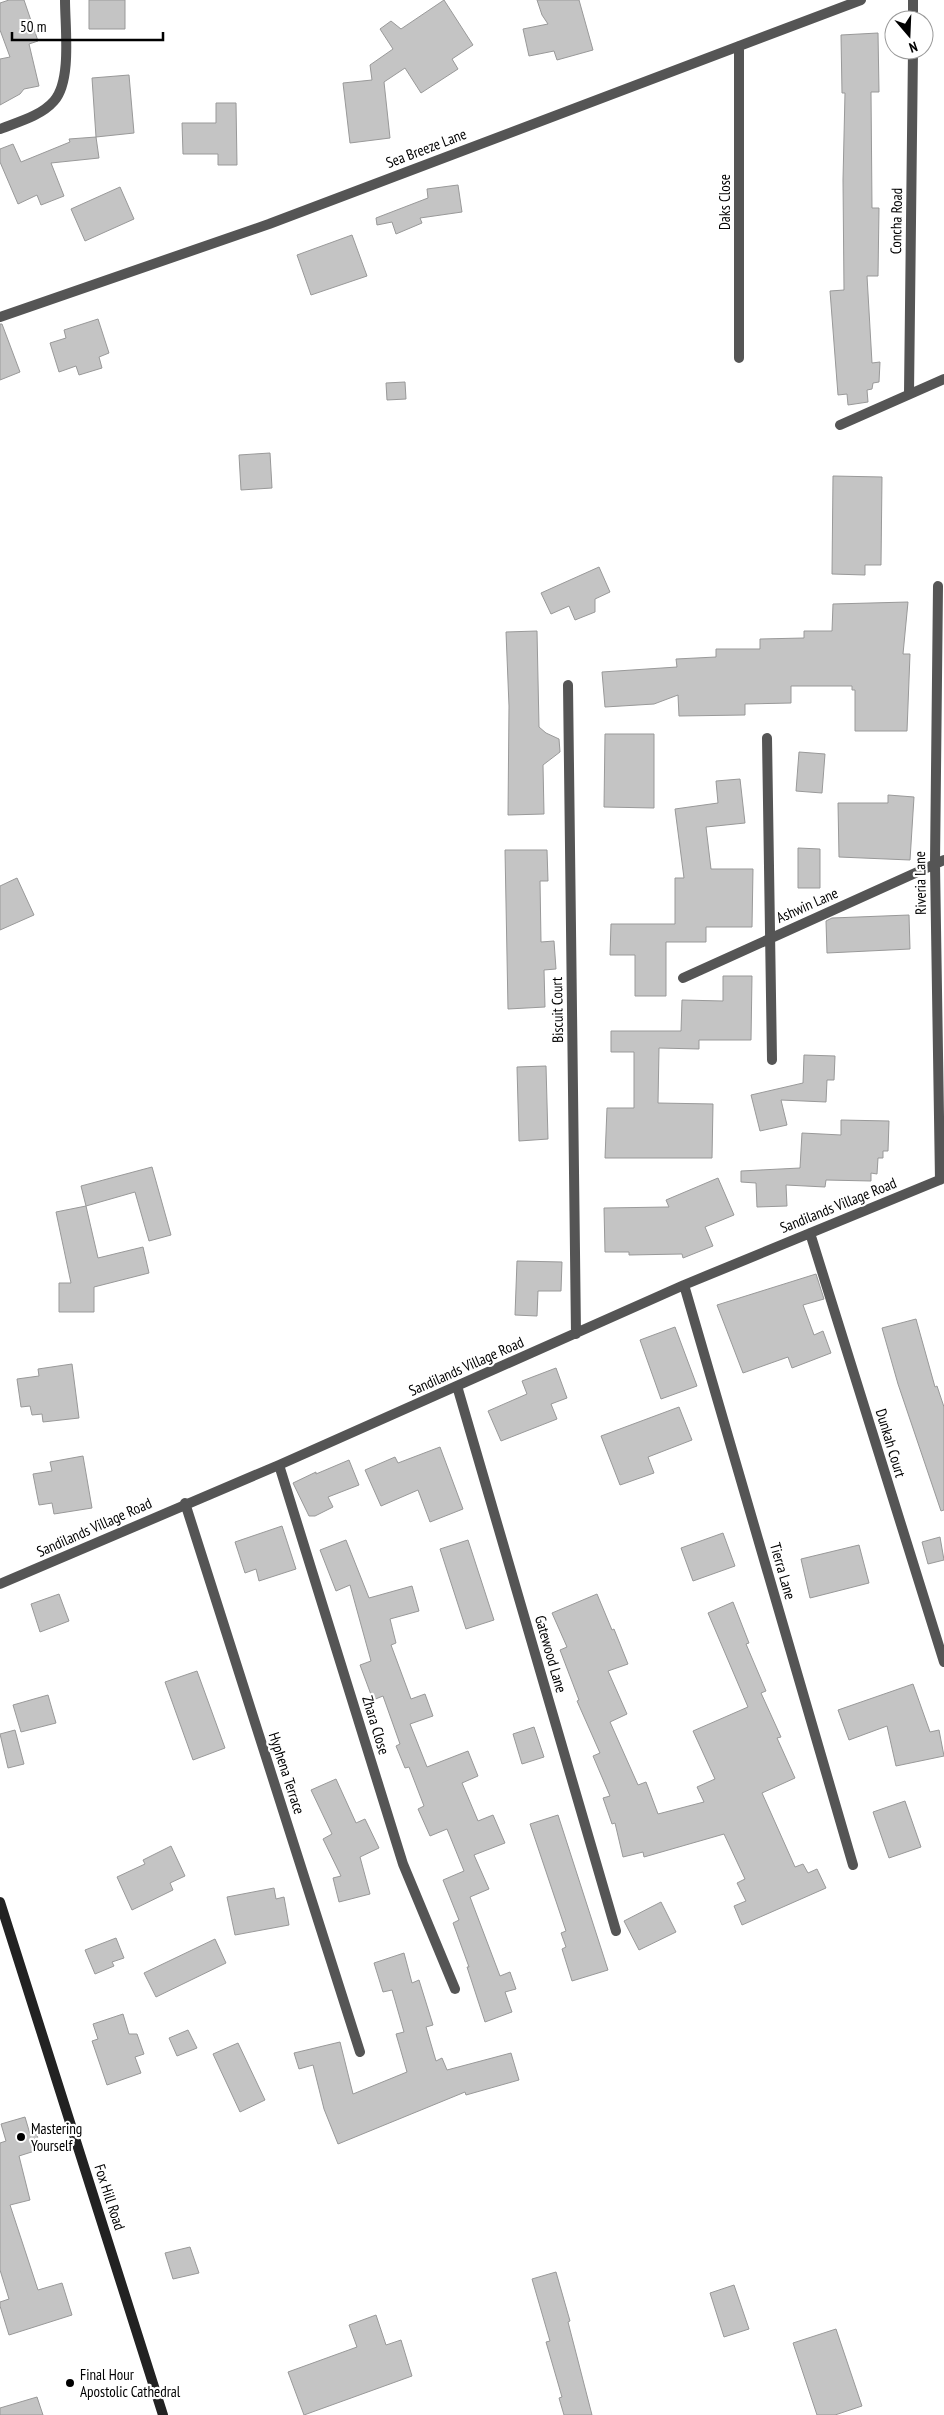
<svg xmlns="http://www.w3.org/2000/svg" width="944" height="2415" font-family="'PT Sans Narrow',sans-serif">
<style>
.building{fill:#c4c4c4;stroke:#999}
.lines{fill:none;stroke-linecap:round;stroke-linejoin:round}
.minor{stroke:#555;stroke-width:10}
.secondary{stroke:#222;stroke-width:10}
.poi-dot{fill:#000;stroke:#fff;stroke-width:2}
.labels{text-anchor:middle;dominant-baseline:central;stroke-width:4.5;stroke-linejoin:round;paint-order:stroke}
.street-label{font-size:15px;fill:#000;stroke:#fff}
.poi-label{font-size:15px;fill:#000;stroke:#fff;text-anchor:start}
</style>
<rect width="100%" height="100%" fill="#fff"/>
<path class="building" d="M 9,0 L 24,0 L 38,41 L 29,44 L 39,86 L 24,89 L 20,94 L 0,105 L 0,59 L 10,57 L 0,30 L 0,3 Z
M 89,0 L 125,0 L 125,29 L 89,29 Z
M 444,0 L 473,45 L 452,59 L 458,69 L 421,93 L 405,68 L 384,82 L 390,138 L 350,143 L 343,83 L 372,80 L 370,65 L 393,49 L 380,29 L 391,21 L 401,29 Z
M 537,0 L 579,0 L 593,50 L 557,60 L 554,51 L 529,56 L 523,29 L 548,24 L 542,15 Z
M 878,33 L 879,92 L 871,92 L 872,208 L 879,208 L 878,276 L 867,276 L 872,363 L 880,362 L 879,382 L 873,383 L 872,389 L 867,390 L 868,402 L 848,405 L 847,394 L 838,395 L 830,291 L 844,290 L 843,180 L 845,93 L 842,93 L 841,35 Z
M 129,75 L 134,133 L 96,137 L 92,78 Z
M 216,103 L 236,103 L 237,165 L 218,165 L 218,154 L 183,154 L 182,123 L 216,123 Z
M 96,137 L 99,158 L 51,163 L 64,196 L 41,205 L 37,195 L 18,204 L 0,162 L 0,149 L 13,144 L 21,162 L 70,142 L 69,139 Z
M 458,185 L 462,212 L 420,218 L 422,223 L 396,234 L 392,222 L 377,225 L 376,218 L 428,198 L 427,189 Z
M 120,187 L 134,219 L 85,241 L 71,209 Z
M 352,235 L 367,276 L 311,295 L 297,255 Z
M 98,319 L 109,353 L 99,357 L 102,368 L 79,375 L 76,366 L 59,372 L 50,343 L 66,338 L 64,330 Z
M 0,324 L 2,324 L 20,372 L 0,380 Z
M 405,382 L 406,399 L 387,400 L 386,383 Z
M 270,453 L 272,488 L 241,490 L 239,455 Z
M 833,476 L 882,477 L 881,565 L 865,565 L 865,575 L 832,574 Z
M 599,567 L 610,592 L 595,599 L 595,612 L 575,620 L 569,606 L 551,614 L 541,593 Z
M 908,602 L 903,654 L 910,654 L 907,731 L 855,731 L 855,690 L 852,690 L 852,686 L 791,686 L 791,703 L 745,704 L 745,715 L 679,716 L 678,695 L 654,704 L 605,707 L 602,672 L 677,667 L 676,659 L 716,657 L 716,649 L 760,649 L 760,639 L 804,638 L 804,631 L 832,631 L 833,604 Z
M 537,631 L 539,727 L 546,733 L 559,739 L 560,752 L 543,765 L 544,814 L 508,815 L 509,706 L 506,632 Z
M 605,734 L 654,734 L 654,808 L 604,807 Z
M 799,752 L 825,754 L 822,793 L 796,791 Z
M 740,779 L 745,823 L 706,827 L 711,869 L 753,869 L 752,927 L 706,927 L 706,942 L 666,942 L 666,996 L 635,996 L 635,955 L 610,955 L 611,924 L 675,924 L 675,878 L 684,878 L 675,809 L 718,803 L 716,781 Z
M 888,795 L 914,797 L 910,860 L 839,857 L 838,803 L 888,803 Z
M 798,848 L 820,849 L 820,888 L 798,888 Z
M 505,850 L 547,850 L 548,881 L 540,881 L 541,942 L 554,941 L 556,969 L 544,970 L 545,1007 L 508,1009 Z
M 17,878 L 34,915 L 0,930 L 0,886 Z
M 909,915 L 910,949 L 827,953 L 826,921 L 832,918 Z
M 723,976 L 752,976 L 751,1040 L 699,1040 L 699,1049 L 659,1048 L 658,1103 L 713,1104 L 712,1158 L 605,1158 L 607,1108 L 634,1108 L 634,1052 L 611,1052 L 611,1031 L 681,1031 L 682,1000 L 723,1001 Z
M 804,1055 L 835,1056 L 834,1080 L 827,1080 L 826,1102 L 781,1100 L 787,1125 L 760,1131 L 751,1095 L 803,1083 Z
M 546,1066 L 548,1139 L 519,1141 L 517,1067 Z
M 841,1120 L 889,1121 L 888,1151 L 883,1151 L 883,1158 L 878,1158 L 877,1174 L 871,1173 L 871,1181 L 826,1180 L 825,1187 L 786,1185 L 787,1206 L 757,1207 L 756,1183 L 741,1182 L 741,1171 L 800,1168 L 802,1133 L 841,1135 Z
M 152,1167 L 171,1235 L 149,1241 L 135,1192 L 86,1206 L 81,1186 Z
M 718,1178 L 734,1215 L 705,1227 L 713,1246 L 683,1258 L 682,1254 L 629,1255 L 629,1252 L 605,1252 L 604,1208 L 669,1207 L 666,1200 Z
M 86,1206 L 98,1258 L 143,1247 L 149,1273 L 94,1287 L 94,1312 L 59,1312 L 59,1283 L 71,1283 L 56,1212 Z
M 517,1261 L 562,1262 L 561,1291 L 538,1291 L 537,1316 L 515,1315 Z
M 816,1274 L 824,1299 L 803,1305 L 814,1335 L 823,1331 L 831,1353 L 792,1368 L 788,1357 L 743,1373 L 717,1305 Z
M 916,1319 L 935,1387 L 937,1386 L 944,1407 L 944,1510 L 941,1511 L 898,1384 L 882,1328 Z
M 675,1327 L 697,1386 L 661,1399 L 640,1340 Z
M 72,1364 L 79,1418 L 43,1422 L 42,1414 L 32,1415 L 30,1406 L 21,1407 L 17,1379 L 39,1376 L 38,1369 Z
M 556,1368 L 567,1398 L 551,1404 L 557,1419 L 501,1441 L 488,1411 L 527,1394 L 522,1381 Z
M 679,1407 L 692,1440 L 648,1457 L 654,1473 L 620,1485 L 601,1436 Z
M 440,1447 L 463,1509 L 430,1522 L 418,1490 L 381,1506 L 365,1470 L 395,1457 L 398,1463 Z
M 83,1456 L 92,1508 L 54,1514 L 52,1503 L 39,1505 L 33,1474 L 52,1471 L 50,1462 Z
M 349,1460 L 359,1485 L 328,1497 L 333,1507 L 315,1516 L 309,1516 L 293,1483 L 316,1472 L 316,1474 Z
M 282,1526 L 296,1569 L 259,1581 L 256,1569 L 245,1573 L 235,1542 Z
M 723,1533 L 735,1566 L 693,1581 L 681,1548 Z
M 940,1537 L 944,1560 L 928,1564 L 922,1542 Z
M 346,1540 L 369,1598 L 412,1586 L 419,1611 L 390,1619 L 396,1643 L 391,1645 L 411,1699 L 425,1694 L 433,1716 L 410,1724 L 427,1767 L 468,1751 L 478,1776 L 462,1783 L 478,1821 L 493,1815 L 505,1843 L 474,1855 L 489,1889 L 470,1897 L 500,1976 L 510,1972 L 516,1989 L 505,1992 L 512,2012 L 485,2022 L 467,1967 L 469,1967 L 453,1923 L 459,1920 L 443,1880 L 464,1871 L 447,1829 L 430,1836 L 418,1809 L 424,1806 L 409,1767 L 405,1768 L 396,1746 L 400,1744 L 383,1696 L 373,1700 L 360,1665 L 371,1661 L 350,1585 L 336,1591 L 320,1550 Z
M 468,1540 L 494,1620 L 466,1629 L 440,1549 Z
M 859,1545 L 869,1583 L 810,1598 L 801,1559 Z
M 59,1594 L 69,1621 L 40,1632 L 31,1604 Z
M 597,1594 L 612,1630 L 614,1629 L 628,1664 L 608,1671 L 627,1714 L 610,1722 L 638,1785 L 646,1782 L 658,1814 L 704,1802 L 697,1787 L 715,1779 L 693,1731 L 748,1707 L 708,1613 L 733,1602 L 749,1643 L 746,1644 L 766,1691 L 761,1693 L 781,1737 L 777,1738 L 795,1778 L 762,1793 L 795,1867 L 803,1864 L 808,1873 L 817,1869 L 826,1888 L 742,1925 L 734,1906 L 746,1901 L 737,1883 L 745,1879 L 724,1834 L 644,1857 L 643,1852 L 623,1857 L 615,1823 L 612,1824 L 603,1798 L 610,1796 L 593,1756 L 600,1753 L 577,1701 L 579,1700 L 560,1650 L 567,1647 L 552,1613 Z
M 197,1671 L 225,1748 L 193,1760 L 165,1682 Z
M 913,1684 L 930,1732 L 939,1730 L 944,1756 L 896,1766 L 887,1726 L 849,1740 L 838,1710 Z
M 48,1695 L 56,1723 L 21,1732 L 13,1705 Z
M 534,1727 L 544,1757 L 522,1764 L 513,1734 Z
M 15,1730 L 24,1764 L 8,1768 L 0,1734 Z
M 336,1779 L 356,1823 L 365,1819 L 379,1848 L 360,1857 L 370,1894 L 339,1902 L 333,1878 L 341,1876 L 323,1839 L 332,1834 L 311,1790 Z
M 905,1801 L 921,1847 L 889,1858 L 873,1812 Z
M 558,1815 L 608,1970 L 572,1981 L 562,1949 L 566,1947 L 561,1933 L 566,1931 L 530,1824 Z
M 171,1846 L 185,1876 L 170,1883 L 173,1890 L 132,1910 L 117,1877 L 145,1864 L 143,1860 Z
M 274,1888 L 276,1899 L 284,1897 L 289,1925 L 235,1935 L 227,1897 Z
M 661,1902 L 676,1932 L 639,1950 L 624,1921 Z
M 116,1938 L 124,1958 L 112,1962 L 114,1966 L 95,1974 L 85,1950 Z
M 215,1939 L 226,1963 L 156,1997 L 144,1973 Z
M 404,1953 L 412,1983 L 419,1980 L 433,2025 L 426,2027 L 436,2061 L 442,2058 L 447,2070 L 511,2053 L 519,2080 L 466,2095 L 465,2092 L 338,2144 L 324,2109 L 313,2065 L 299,2069 L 294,2053 L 340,2042 L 353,2094 L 407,2072 L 396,2034 L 404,2032 L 392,1990 L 383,1992 L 374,1963 Z
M 123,2014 L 129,2034 L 137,2034 L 144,2054 L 135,2057 L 141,2073 L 107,2085 L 92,2041 L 98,2039 L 93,2024 Z
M 188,2030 L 197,2048 L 177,2056 L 169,2038 Z
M 238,2043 L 265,2100 L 240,2112 L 213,2054 Z
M 25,2117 L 30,2134 L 36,2132 L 41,2149 L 19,2156 L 30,2200 L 10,2205 L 38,2290 L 62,2283 L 72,2315 L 9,2335 L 0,2306 L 0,2302 L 9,2299 L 0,2270 L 0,2143 L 6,2141 L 1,2124 Z
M 190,2247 L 199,2273 L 173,2279 L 165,2253 Z
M 556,2272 L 570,2321 L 568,2322 L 592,2415 L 564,2415 L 559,2398 L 562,2397 L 546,2342 L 550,2341 L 532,2279 Z
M 734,2285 L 749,2329 L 724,2337 L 710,2293 Z
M 376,2315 L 386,2345 L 401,2340 L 412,2376 L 304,2415 L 288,2372 L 357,2347 L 349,2325 Z
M 836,2329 L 862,2406 L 835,2415 L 817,2415 L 793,2343 Z
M 37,2397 L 43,2415 L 0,2415 L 0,2408 Z"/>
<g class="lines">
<path class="minor" d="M 913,20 L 913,0
M 739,46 L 739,358
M 0,129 C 18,122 41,116 54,101 C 72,81 65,27 65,0
M 0,317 L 269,224 L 861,0
M 909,393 L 913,50
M 840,425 L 944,379
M 938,586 L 935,864 L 940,1180
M 568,685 L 576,1334
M 767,738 L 772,1060
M 683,978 L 944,860
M 810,1233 L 944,1662
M 684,1285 L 853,1865
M 457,1386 L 616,1931
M 279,1465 L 403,1864 L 455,1989
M 185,1503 L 360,2052
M 0,1584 L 279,1465 L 684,1285 L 944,1178"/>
<path class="secondary" d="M 0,1902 L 163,2415"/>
</g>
<g class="poi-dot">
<circle cx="21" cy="2137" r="5"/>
<circle cx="70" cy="2383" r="5"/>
</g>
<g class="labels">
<g class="street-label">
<text transform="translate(426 148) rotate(-21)">Sea Breeze Lane</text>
<text transform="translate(724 202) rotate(-90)">Daks Close</text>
<text transform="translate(896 221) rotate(-89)">Concha Road</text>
<text transform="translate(920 883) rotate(-91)">Riveria Lane</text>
<text transform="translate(807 905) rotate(-24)">Ashwin Lane</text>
<text transform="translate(557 1010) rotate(-91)">Biscuit Court</text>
<text transform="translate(838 1205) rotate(-22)">Sandilands Village Road</text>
<text transform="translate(466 1366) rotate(-24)">Sandilands Village Road</text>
<text transform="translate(891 1443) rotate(73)">Dunkah Court</text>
<text transform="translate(94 1527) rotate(-24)">Sandilands Village Road</text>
<text transform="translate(783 1571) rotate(74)">Tierra Lane</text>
<text transform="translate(551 1654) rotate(74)">Gatewood Lane</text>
<text transform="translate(376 1725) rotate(73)">Zhara Close</text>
<text transform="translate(287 1773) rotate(72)">Hyphena Terrace</text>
<text transform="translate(110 2197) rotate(72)">Fox Hill Road</text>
</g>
<g class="poi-label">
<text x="31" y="2128">Mastering<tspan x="31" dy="17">Yourself</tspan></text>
<text x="80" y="2374">Final Hour<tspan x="80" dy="17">Apostolic Cathedral</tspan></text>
</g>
</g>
<g transform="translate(909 35) rotate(161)"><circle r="24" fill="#ffffff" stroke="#999999"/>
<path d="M0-4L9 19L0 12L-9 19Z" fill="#000000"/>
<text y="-8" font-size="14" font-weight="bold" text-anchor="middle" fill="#000000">N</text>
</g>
<path d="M12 32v8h151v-8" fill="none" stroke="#000000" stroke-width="2.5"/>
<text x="20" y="32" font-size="15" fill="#000000" stroke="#ffffff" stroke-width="4" paint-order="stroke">50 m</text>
</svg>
